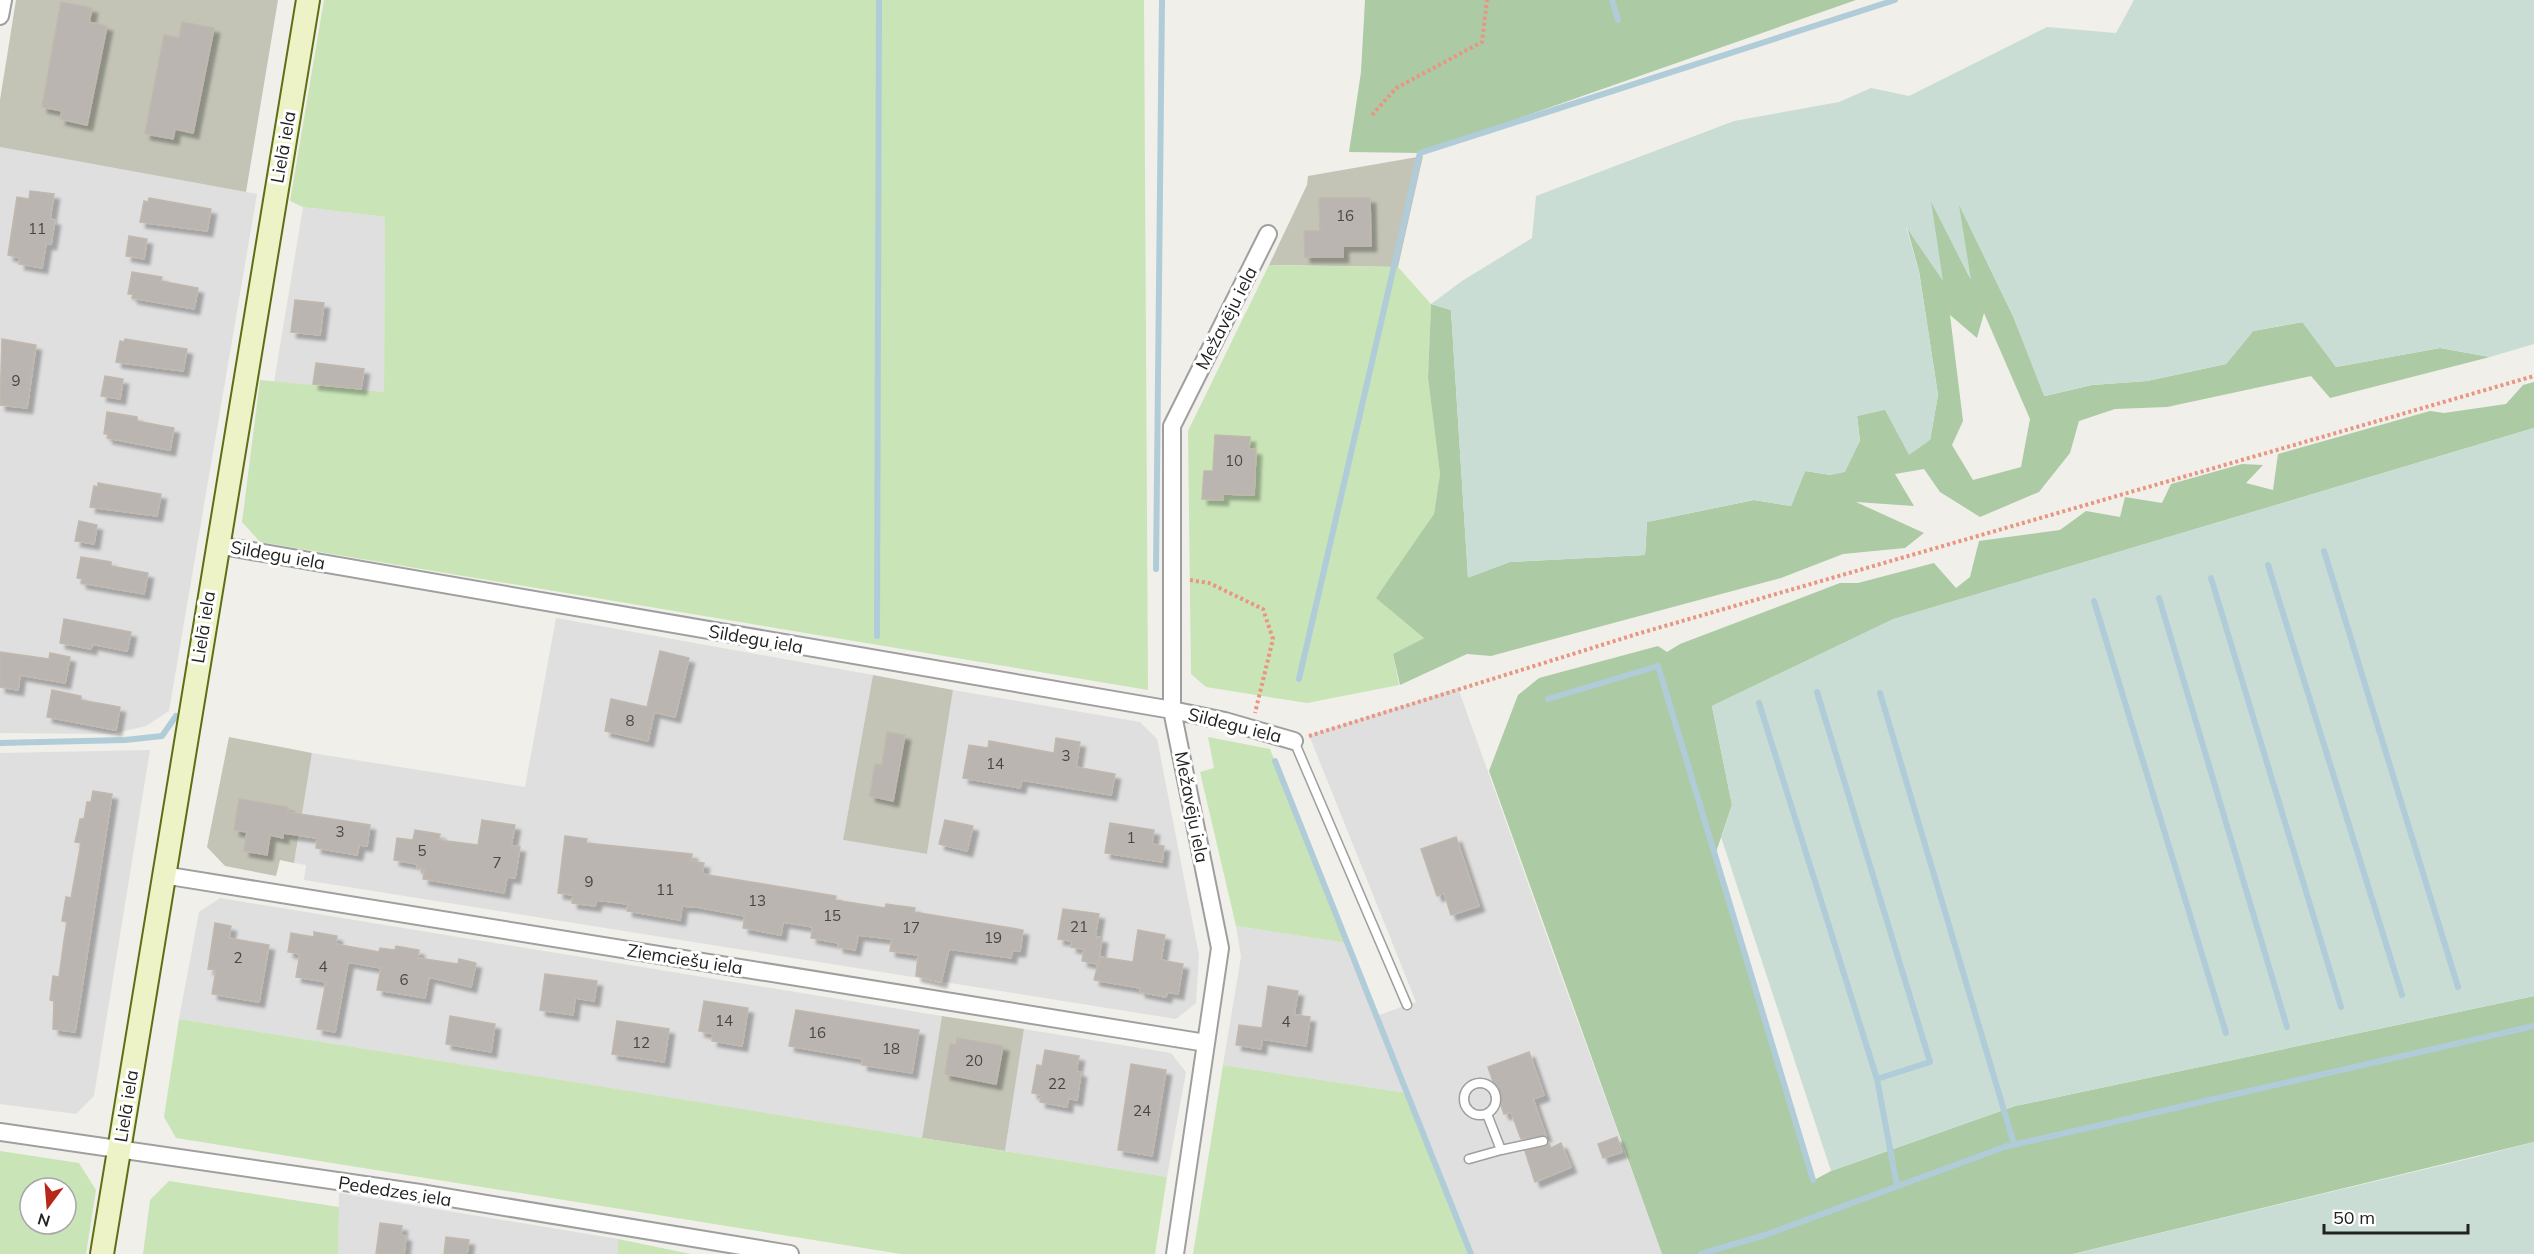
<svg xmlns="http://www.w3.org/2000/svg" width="2534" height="1254" font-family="Mulish,sans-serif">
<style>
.residential{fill:#e0dfdf}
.construction{fill:#c3c4b6}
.grass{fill:#c9e4b7;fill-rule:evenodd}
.forest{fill:#accaa4;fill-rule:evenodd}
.wetland{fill:#c9ddd5}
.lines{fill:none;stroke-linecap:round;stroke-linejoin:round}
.stream{stroke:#b0ccd8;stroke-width:6}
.building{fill:#bab5b0;stroke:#c1b8ae;stroke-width:1.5;filter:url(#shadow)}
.lane-casing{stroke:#9f9f9f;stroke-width:11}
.street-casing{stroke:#9f9f9f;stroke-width:20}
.secondary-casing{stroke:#5d6e14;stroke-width:26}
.path{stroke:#e99582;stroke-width:4;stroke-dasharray:3 3;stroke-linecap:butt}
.lane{stroke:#fff;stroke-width:8}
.street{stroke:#fff;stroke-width:16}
.secondary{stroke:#edf3c6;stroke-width:22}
.labels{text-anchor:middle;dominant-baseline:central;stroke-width:6;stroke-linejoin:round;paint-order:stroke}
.number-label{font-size:15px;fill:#484746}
.street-label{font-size:18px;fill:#222;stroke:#fff}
</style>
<defs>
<filter id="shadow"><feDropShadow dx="5.5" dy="5.5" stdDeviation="1.5" flood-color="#0004"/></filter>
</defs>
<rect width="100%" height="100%" fill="#f1efea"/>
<path class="residential" d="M 0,147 L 257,194 L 169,711 L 146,726 L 111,734 L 0,733 Z
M 303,207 L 385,217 L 384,392 L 274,382 Z
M 556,618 L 873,675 L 843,840 L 927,854 L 953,690 L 1140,722 L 1157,739 L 1199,955 L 1196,1003 L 1176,1019 L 304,880 L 306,865 L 294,863 L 312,753 L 525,787 Z
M 1458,688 L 1555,959 L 1662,1254 L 1471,1254 L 1407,1093 L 1223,1065 L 1241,957 L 1236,926 L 1347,943 L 1376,1016 L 1416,1002 L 1309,735 Z
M 150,750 L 94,1096 L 76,1114 L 0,1104 L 0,753 Z
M 220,898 L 942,1016 L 922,1138 L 179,1019 L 199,912 Z
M 1024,1029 L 1171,1053 L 1186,1072 L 1167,1177 L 1005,1151 Z
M 339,1193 L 618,1239 L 618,1254 L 338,1254 Z"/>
<path class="construction" d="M 16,0 L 278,0 L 246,192 L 0,147 L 0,100 Z
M 1423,156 L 1398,267 L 1269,265 L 1307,185 L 1308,176 Z
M 873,675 L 953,690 L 927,854 L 843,840 Z
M 229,737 L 312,753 L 294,863 L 280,860 L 276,876 L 225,866 L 207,847 Z
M 942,1016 L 1024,1029 L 1005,1151 L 922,1138 Z"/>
<path class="grass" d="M 324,0 L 1144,0 L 1148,690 L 260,542 L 242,522 L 260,380 L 384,392 L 385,217 L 303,207 L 290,201 Z
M 1269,265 L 1398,267 L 1431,304 L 1428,378 L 1440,474 L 1434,514 L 1409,552 L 1424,638 L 1393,654 L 1399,685 L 1307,703 L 1206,687 L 1191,674 L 1188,431 Z
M 1208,737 L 1270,749 L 1347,943 L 1236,926 L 1200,772 L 1214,768 Z
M 179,1019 L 1167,1177 L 1155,1254 L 901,1254 L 176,1138 L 164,1117 Z
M 1223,1065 L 1407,1093 L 1471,1254 L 1193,1254 Z
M 0,1151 L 79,1163 L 96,1190 L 86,1254 L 0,1254 ZM 30,1188 L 66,1188 L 66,1224 L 30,1224 Z
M 169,1181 L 339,1207 L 338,1254 L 143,1254 L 150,1200 Z
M 618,1239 L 691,1254 L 618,1254 Z"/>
<path class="forest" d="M 1365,0 L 1856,0 L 1420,153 L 1349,152 L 1361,72 Z
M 1930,199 L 1970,278 L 1958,202 L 2013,316 L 2045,396 L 2092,385 L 2147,381 L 2226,364 L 2253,331 L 2303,322 L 2336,367 L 2440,348 L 2490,357 L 2330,398 L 2311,376 L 2167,407 L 2115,409 L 2079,421 L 2070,453 L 2039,492 L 1980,517 L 1940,492 L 1924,469 L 1895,474 L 1914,506 L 1856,502 L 1924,533 L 1905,548 L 1843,554 L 1781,578 L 1491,656 L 1467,654 L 1400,685 L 1393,654 L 1424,638 L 1376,598 L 1434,514 L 1440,474 L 1428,378 L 1431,304 L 1451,310 L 1468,577 L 1510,562 L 1645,555 L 1647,522 L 1754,500 L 1791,506 L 1805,471 L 1831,475 L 1860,441 L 1857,416 L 1885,409 L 1930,440 L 1938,395 L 1919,271 L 1906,224 L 1942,279 ZM 1984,313 L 2030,419 L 2021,467 L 1973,480 L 1952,445 L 1963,421 L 1950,315 L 1977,338 Z
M 2534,382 L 2534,428 L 1894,619 L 1712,706 L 1732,805 L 1715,855 L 1814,1180 L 1831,1171 L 2015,1106 L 2534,996 L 2534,1142 L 2073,1254 L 1662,1254 L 1489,771 L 1518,695 L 1539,678 L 1658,646 L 1667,652 L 1680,644 L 1840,583 L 1858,583 L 1934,563 L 1956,588 L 1970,577 L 1979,541 L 2060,530 L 2086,511 L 2120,517 L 2125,497 L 2162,503 L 2171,484 L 2242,464 L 2263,465 L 2246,483 L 2273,490 L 2278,454 L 2430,411 L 2444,413 L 2506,404 L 2523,385 Z"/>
<path class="wetland" d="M 2134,0 L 2534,0 L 2534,344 L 2490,357 L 2440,348 L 2336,367 L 2302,322 L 2253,331 L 2226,364 L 2147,381 L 2092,385 L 2044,396 L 2013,316 L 1959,205 L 1971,280 L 1931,201 L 1943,281 L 1906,227 L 1919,271 L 1938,395 L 1930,440 L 1909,455 L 1885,410 L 1857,416 L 1860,441 L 1845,472 L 1831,475 L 1805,471 L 1791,506 L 1754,500 L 1647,522 L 1645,555 L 1510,562 L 1468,578 L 1451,310 L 1431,304 L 1462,281 L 1532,238 L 1536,196 L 1734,121 L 1839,102 L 1871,88 L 1909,96 L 2047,27 L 2116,33 Z
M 2534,428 L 2534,996 L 2015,1106 L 1831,1171 L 1721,837 L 1732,805 L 1712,706 L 1893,619 Z
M 2534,1142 L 2534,1254 L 2073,1254 L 2472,1158 Z"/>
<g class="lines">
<path class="stream" d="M 1612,0 L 1618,20
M 2324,551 L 2458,987
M 2268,565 L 2402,995
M 1156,569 L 1162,0
M 2211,578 L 2341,1007
M 2159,598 L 2287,1027
M 2094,601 L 2226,1033
M 877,636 L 879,0
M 1299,679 L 1420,153 L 1895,0
M 1817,692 L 1930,1062 L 1877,1079
M 1880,693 L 2014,1144
M 1548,699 L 1658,666 L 1813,1180
M 1759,703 L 1877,1079 L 1897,1186
M 0,743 L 125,740 L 162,736 L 176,716
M 1275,761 L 1471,1254
M 1701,1254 L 1765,1235 L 2004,1147 L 2534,1026"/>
</g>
<path class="building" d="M 61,2 L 92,8 L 89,22 L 107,26 L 87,125 L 60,119 L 62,111 L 42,107 Z
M 182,22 L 214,28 L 193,133 L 175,129 L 173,139 L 145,134 L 164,35 L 179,38 Z
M 30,191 L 54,194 L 50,219 L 55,220 L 51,244 L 46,244 L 42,268 L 19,264 L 20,258 L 8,255 L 17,197 L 29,199 Z
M 149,198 L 211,209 L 207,231 L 140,222 L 144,201 L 148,202 Z
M 1319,198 L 1370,198 L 1371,246 L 1343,246 L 1343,257 L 1305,257 L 1304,231 L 1320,231 Z
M 129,236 L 147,239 L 144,259 L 126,256 Z
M 132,272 L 162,277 L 161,281 L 198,288 L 194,309 L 132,298 L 133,294 L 128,294 Z
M 295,300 L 324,303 L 320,335 L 291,332 Z
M 2,339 L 36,345 L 27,408 L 0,405 Z
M 125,339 L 187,349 L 183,371 L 116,362 L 120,341 L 124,342 Z
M 316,363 L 364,369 L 361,389 L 313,384 Z
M 105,376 L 123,379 L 120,399 L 101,396 Z
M 107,412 L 137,417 L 137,421 L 174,428 L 170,450 L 107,438 L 108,434 L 104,434 Z
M 1215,435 L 1250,437 L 1249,449 L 1256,450 L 1254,495 L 1223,494 L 1223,500 L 1202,499 L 1204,471 L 1213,471 Z
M 98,483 L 161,494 L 157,516 L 90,507 L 94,486 L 98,487 Z
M 79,521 L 97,525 L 94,544 L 75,541 Z
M 81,557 L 111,562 L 111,566 L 148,573 L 144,594 L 81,583 L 82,579 L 77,578 Z
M 64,619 L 131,632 L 127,651 L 92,644 L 91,649 L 60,643 Z
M 660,651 L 689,658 L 675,717 L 654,712 L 648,741 L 605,731 L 611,699 L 647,707 Z
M 0,652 L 49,659 L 50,653 L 70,657 L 65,683 L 20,675 L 18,690 L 0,687 Z
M 52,690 L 81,696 L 81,700 L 120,707 L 116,730 L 47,717 Z
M 887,732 L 905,735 L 893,801 L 870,796 L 875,764 L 882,765 Z
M 1056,738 L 1080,742 L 1076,767 L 1115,774 L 1111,795 L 1022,780 L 1020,788 L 963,778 L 969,745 L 988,748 L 989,741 L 1054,753 Z
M 93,791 L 112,794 L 75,1032 L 53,1029 L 54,1001 L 50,1000 L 53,976 L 59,977 L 64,940 L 67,922 L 62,921 L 66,897 L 71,898 L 81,843 L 75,842 L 78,829 L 80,819 L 84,819 L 87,802 L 91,802 Z
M 239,799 L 288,807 L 287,812 L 370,825 L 367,846 L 359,845 L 357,855 L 316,848 L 317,838 L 283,833 L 283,838 L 270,835 L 267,855 L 244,851 L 247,832 L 234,830 Z
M 482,820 L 515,825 L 511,846 L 520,847 L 515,878 L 507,877 L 504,893 L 423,879 L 425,869 L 417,868 L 417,864 L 394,860 L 397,838 L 413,840 L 415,830 L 440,834 L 439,840 L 478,845 Z
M 945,820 L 973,826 L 967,851 L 939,844 Z
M 1110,823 L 1154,830 L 1152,844 L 1164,846 L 1162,862 L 1105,853 Z
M 565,836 L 587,839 L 586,843 L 692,854 L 691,861 L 704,863 L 702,874 L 836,896 L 835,900 L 885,908 L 886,904 L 915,908 L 914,912 L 1023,930 L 1020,951 L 1012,951 L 1011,958 L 949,949 L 941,982 L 916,976 L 918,955 L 890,951 L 892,939 L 858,935 L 855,950 L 838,947 L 839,943 L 811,938 L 813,927 L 783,922 L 781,935 L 743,928 L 745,916 L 697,907 L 682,906 L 680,920 L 627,911 L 628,904 L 597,900 L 595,906 L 572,903 L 573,895 L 558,893 Z
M 1456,837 L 1479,906 L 1451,915 L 1444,893 L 1437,896 L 1421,849 Z
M 1063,909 L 1099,914 L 1095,937 L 1102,938 L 1098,964 L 1082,961 L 1084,949 L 1071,947 L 1072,941 L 1058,939 Z
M 215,923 L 231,926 L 229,938 L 269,945 L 259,1002 L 212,994 L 216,970 L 208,969 Z
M 1138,930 L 1165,935 L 1161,960 L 1183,964 L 1178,994 L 1167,992 L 1166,997 L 1140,992 L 1140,988 L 1094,980 L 1100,957 L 1133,962 Z
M 314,932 L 337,936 L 336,944 L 379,952 L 380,948 L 395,950 L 396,946 L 419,950 L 418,958 L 458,964 L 459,959 L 476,963 L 471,987 L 429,977 L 425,998 L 377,990 L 381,968 L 348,962 L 335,1032 L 317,1029 L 326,982 L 296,977 L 300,954 L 288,952 L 291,933 L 314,937 Z
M 545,974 L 597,981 L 594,1001 L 575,998 L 573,1015 L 540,1010 Z
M 1268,986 L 1298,991 L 1294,1015 L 1310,1017 L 1306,1046 L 1262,1039 L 1261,1049 L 1236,1045 L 1239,1025 L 1262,1028 Z
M 704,1001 L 748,1008 L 742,1046 L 712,1041 L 713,1034 L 699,1031 Z
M 796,1010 L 919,1030 L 912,1073 L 862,1065 L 863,1059 L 789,1046 Z
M 450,1016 L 495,1024 L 491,1052 L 446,1044 Z
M 617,1021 L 669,1029 L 664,1062 L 612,1054 Z
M 957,1038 L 1003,1046 L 996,1084 L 945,1074 L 950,1044 L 956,1045 Z
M 1045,1050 L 1079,1056 L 1076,1071 L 1081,1072 L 1077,1100 L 1068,1098 L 1067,1107 L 1040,1102 L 1041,1095 L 1032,1093 L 1037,1065 L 1042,1066 Z
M 1529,1052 L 1544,1095 L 1533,1099 L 1546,1136 L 1521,1139 L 1511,1112 L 1504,1114 L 1488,1067 Z
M 1131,1064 L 1166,1070 L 1152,1156 L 1118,1150 Z
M 1617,1137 L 1622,1152 L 1603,1158 L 1598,1144 Z
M 1549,1143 L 1551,1148 L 1561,1143 L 1571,1167 L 1535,1182 L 1525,1151 L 1544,1147 Z
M 380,1223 L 402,1226 L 401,1235 L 406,1236 L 404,1254 L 376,1254 Z
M 446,1237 L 469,1240 L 467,1254 L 444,1254 Z"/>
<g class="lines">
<defs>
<path id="lane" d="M 1294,741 L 1407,1005
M1464 1099a16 16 0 1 1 32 0a16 16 0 1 1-32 0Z
M 1501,1150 L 1543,1141
M 1469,1159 L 1501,1150 L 1487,1114"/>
<path id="street" d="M 0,16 L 3,0
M 217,545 L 1172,710 L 1225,721 L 1294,741
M 163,875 L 1206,1043
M 0,1132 L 420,1193 L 790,1254
M 1175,1254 L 1220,948 L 1172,710 L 1172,426 L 1268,234"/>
<path id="secondary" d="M 102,1254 L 308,0"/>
</defs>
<use href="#lane" class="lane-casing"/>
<use href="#street" class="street-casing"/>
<use href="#secondary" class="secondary-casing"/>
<path class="path" d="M 1372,115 L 1396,88 L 1482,42 L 1487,0
M 1190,580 L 1209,583 L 1263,609 L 1273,639 L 1255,713
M 1309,736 L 1637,634 L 2534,376"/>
<use href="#lane" class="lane"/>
<use href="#street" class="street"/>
<use href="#secondary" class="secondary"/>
</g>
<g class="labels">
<g class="number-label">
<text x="1345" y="215">16</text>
<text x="37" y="228">11</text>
<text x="16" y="380">9</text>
<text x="1234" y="460">10</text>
<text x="630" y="720">8</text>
<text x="1066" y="755">3</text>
<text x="995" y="763">14</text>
<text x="340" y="831">3</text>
<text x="1131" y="837">1</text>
<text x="422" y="850">5</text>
<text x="497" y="862">7</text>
<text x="589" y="881">9</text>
<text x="665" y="889">11</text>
<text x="757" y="900">13</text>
<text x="832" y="915">15</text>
<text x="1079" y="926">21</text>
<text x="911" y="927">17</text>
<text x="993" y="937">19</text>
<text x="238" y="957">2</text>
<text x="323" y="966">4</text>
<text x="404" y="979">6</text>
<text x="724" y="1020">14</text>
<text x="1286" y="1021">4</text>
<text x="817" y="1032">16</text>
<text x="641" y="1042">12</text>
<text x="891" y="1048">18</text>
<text x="974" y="1060">20</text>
<text x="1057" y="1083">22</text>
<text x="1142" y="1110">24</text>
</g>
<g class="street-label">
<text transform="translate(283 147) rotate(-80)">Lielā iela</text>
<text transform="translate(1226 318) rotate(-63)">Mežavēju iela</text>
<text transform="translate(278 555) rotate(10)">Sildegu iela</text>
<text transform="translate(203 627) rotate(-81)">Lielā iela</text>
<text transform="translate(756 639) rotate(10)">Sildegu iela</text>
<text transform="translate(1235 725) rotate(14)">Sildegu iela</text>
<text transform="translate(1192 807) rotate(79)">Mežavēju iela</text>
<text transform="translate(685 959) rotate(9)">Ziemciešu iela</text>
<text transform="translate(126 1106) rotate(-81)">Lielā iela</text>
<text transform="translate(395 1191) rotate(9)">Pededzes iela</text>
</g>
</g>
<g transform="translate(48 1206) rotate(196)"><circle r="28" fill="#ffffff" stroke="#a7a7a7" stroke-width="1.5"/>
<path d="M0-4.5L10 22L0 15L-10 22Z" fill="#b9271a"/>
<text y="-9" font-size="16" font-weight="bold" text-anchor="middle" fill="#222222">N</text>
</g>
<path d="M2324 1224v9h144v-9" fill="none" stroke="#222222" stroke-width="3"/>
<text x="2333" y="1224" font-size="18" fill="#222222" stroke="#ffffff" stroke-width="4.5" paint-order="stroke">50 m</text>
</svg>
